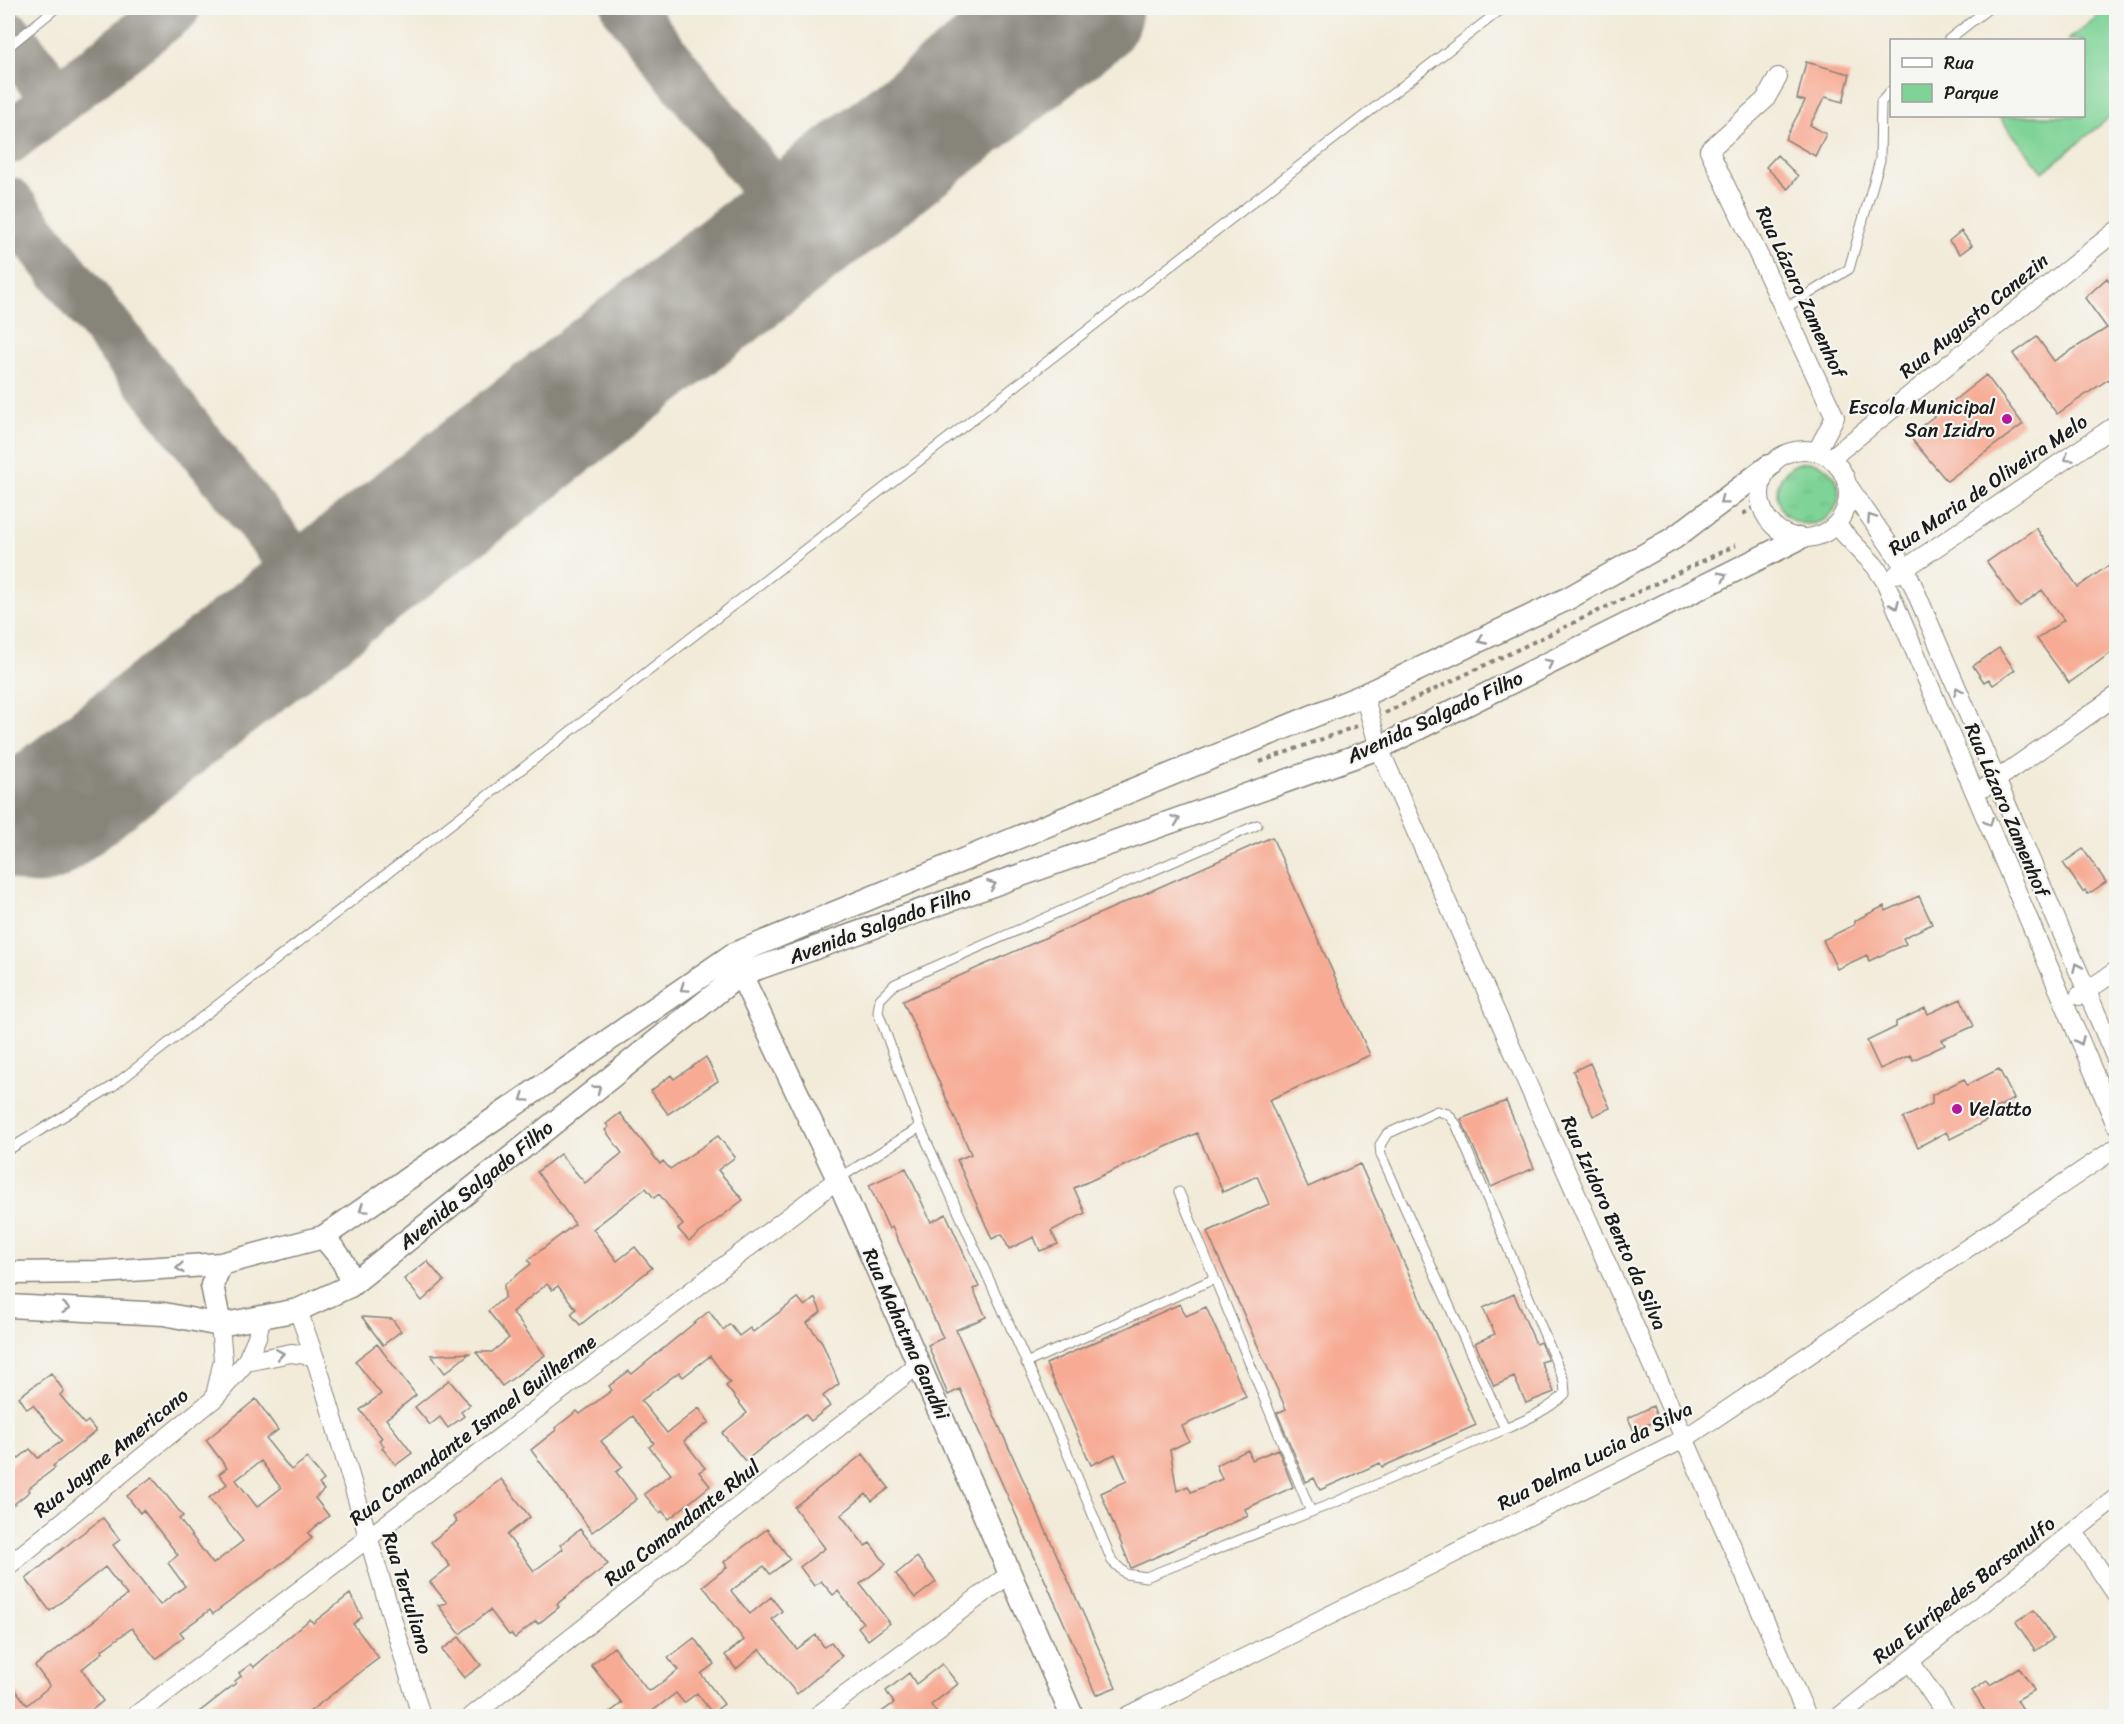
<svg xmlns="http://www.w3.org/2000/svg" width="2124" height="1724" font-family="Sriracha,sans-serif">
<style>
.grass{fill:url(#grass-tufts);stroke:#4e7859;stroke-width:1.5}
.park{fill:#7fd396;stroke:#4e7859;stroke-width:1.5}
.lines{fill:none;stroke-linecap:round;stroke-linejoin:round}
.taxiway{stroke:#87847a;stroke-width:51}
.runway{stroke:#87847a;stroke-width:129}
.building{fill:#f7ab94;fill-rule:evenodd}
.service-casing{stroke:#87847a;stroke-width:11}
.minor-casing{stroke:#87847a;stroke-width:20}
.tertiary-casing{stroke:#87847a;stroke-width:25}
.path{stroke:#87847a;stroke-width:4;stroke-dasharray:4.5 4.5;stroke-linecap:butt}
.service{stroke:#fff;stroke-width:9}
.minor{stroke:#fff;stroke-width:18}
.tertiary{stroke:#fff;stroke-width:22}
.oneway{stroke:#999}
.poi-dot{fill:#b5179e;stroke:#f6f6f2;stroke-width:2}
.labels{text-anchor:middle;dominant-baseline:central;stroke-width:4.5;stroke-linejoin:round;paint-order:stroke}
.street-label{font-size:20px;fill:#1c1c1c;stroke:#f6f6f2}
.poi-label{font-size:20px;fill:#1c1c1c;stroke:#f6f6f2;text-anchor:end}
</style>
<defs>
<pattern id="grass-tufts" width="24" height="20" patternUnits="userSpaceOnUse" patternTransform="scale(1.5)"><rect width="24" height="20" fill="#7fd396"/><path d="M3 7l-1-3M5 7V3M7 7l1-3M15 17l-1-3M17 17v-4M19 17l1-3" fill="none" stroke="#6db581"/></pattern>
</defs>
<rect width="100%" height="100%" fill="#f6f6f2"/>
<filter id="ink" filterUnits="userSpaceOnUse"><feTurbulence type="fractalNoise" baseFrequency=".0167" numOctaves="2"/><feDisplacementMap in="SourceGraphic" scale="12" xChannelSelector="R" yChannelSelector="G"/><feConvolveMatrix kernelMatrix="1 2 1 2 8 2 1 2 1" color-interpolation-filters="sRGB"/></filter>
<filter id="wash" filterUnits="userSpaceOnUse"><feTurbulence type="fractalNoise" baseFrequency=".008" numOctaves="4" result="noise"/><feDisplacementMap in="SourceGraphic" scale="24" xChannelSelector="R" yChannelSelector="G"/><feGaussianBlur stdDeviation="1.35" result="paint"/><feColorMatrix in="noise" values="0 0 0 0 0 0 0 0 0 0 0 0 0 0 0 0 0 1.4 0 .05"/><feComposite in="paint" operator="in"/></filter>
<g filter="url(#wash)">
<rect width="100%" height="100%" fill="#f2ebd9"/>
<path class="grass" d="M1777 493a31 31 0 1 1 62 0a31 31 0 1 1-62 0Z"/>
<path class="park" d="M 2108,8 L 2116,8 L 2116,112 L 2043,172 L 1998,116 L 2084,116 L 2084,40 L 2068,40 Z"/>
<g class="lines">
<path class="taxiway" d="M 627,8 L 798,226
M 8,36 L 58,100
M 8,139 L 175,8
M 8,202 L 321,598"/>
<path class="runway" d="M 37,820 L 1078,8"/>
</g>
<g id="blocks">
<path class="building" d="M 1806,62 L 1850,74 L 1843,102 L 1825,97 L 1810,125 L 1826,134 L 1815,156 L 1785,139 L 1805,101 L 1797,99 Z
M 1777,155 L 1798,176 L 1788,189 L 1766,167 Z
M 1961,231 L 1972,245 L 1960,254 L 1949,241 Z
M 2107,278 L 2116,291 L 2116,374 L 2057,414 L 2013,354 L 2037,337 L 2054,361 L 2107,328 L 2085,298 Z
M 1986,375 L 2023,424 L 1947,481 L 1909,436 Z
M 2036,528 L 2078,587 L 2109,565 L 2116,576 L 2116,649 L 2069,683 L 2037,639 L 2064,620 L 2042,590 L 2019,607 L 1987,562 Z
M 1999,648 L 2015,670 L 1993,685 L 1989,679 L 1984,682 L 1973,666 Z
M 1272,837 L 1370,1055 L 1269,1100 L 1308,1187 L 1360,1164 L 1476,1425 L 1382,1467 L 1380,1463 L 1320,1490 L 1314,1478 L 1306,1482 L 1277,1413 L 1286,1409 L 1207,1232 L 1269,1204 L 1257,1176 L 1223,1192 L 1197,1133 L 1074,1188 L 1085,1213 L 1051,1231 L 1058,1244 L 1040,1251 L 1034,1237 L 1009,1249 L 1002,1234 L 992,1239 L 957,1160 L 971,1154 L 903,1001 Z
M 2083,849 L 2106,882 L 2088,894 L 2085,890 L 2083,892 L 2063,863 Z
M 1919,896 L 1932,924 L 1903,938 L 1906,944 L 1869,961 L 1867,955 L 1837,969 L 1823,940 L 1854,925 L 1854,921 L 1884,906 L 1886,911 Z
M 1961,999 L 1974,1026 L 1942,1040 L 1945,1045 L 1913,1060 L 1910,1055 L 1880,1069 L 1867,1041 L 1896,1027 L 1896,1022 L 1925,1008 L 1928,1014 Z
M 706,1057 L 718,1081 L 668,1114 L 651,1091 L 671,1075 L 674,1079 Z
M 1590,1063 L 1610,1108 L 1593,1116 L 1573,1071 Z
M 1999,1069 L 2014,1099 L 1982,1115 L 1986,1121 L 1950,1139 L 1946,1132 L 1918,1147 L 1903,1118 L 1932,1104 L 1932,1095 L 1964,1079 L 1967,1085 Z
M 1506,1101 L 1534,1168 L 1491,1187 L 1461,1119 Z
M 620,1113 L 660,1164 L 663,1161 L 670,1169 L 718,1136 L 735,1157 L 718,1170 L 743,1200 L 689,1241 L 678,1229 L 683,1225 L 659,1194 L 654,1198 L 646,1188 L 593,1229 L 617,1261 L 635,1247 L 652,1268 L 580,1325 L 571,1314 L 576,1309 L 558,1286 L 552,1290 L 547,1284 L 512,1312 L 545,1355 L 502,1386 L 476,1352 L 492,1352 L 509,1338 L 488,1311 L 505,1297 L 504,1285 L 531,1264 L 528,1260 L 575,1224 L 537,1172 L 560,1154 L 585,1183 L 622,1153 L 605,1130 L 609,1127 L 606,1124 Z
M 906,1168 L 931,1222 L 946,1214 L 979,1287 L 973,1289 L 986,1317 L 956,1330 L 1116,1687 L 1096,1695 L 960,1389 L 948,1395 L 928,1345 L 943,1338 L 892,1227 L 889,1229 L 869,1185 Z
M 427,1261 L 444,1281 L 422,1301 L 404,1279 Z
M 1514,1294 L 1536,1344 L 1540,1342 L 1548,1360 L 1541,1362 L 1554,1392 L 1526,1403 L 1514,1377 L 1494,1386 L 1475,1343 L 1495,1334 L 1483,1308 Z
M 798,1298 L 805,1306 L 815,1298 L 821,1312 L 807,1323 L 822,1342 L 839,1384 L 823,1396 L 830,1406 L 811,1421 L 805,1414 L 745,1461 L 722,1433 L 747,1413 L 726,1386 L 730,1383 L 710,1356 L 683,1377 L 679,1372 L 641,1401 L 667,1433 L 699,1408 L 709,1422 L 684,1441 L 705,1468 L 699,1472 L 710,1486 L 669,1519 L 662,1511 L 660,1513 L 644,1494 L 671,1474 L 649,1447 L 654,1443 L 633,1416 L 601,1441 L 623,1467 L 616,1472 L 637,1499 L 592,1532 L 531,1450 L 556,1430 L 555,1428 L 577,1411 L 580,1414 L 612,1390 L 609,1386 L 629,1371 L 632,1374 L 709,1311 L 723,1330 L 730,1324 L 739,1336 L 750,1328 L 753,1332 Z
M 1180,1304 L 1186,1316 L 1206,1307 L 1246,1397 L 1182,1426 L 1189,1441 L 1170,1450 L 1177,1491 L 1188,1486 L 1191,1492 L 1222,1479 L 1216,1465 L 1248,1450 L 1252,1460 L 1278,1449 L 1293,1487 L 1245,1509 L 1248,1516 L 1131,1568 L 1101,1493 L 1127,1481 L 1115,1454 L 1091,1465 L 1046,1364 Z
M 362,1317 L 392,1319 L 401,1331 L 383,1345 Z
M 377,1344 L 416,1395 L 386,1419 L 412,1453 L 396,1465 L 382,1448 L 384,1446 L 379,1440 L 382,1438 L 360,1410 L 381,1394 L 355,1361 Z
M 470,1353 L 445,1373 L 431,1355 Z
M 51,1373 L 64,1391 L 60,1395 L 84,1424 L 88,1421 L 96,1431 L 53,1466 L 55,1468 L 28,1489 L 30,1491 L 8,1509 L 8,1467 L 30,1449 L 38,1458 L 62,1441 L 33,1405 L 27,1409 L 19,1397 Z
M 449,1380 L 470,1405 L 461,1412 L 464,1416 L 448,1428 L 440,1417 L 430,1425 L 415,1407 Z
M 256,1399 L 278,1430 L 266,1439 L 291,1470 L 307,1458 L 324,1480 L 319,1484 L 324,1490 L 315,1498 L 329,1516 L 308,1533 L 312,1538 L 287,1559 L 213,1614 L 210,1610 L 180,1632 L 184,1637 L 156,1659 L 132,1628 L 102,1650 L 103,1652 L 82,1669 L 103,1701 L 84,1716 L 8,1716 L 8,1680 L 27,1705 L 50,1686 L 35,1666 L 127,1595 L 105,1567 L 50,1611 L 26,1579 L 76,1538 L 103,1518 L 120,1540 L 113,1545 L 160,1605 L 185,1586 L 168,1563 L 178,1555 L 143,1510 L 140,1513 L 127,1496 L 152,1477 L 183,1516 L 179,1519 L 213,1564 L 243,1541 L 209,1498 L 227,1484 L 219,1474 L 227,1468 L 206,1440 ZM 261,1461 L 281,1488 L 257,1507 L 236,1480 Z
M 1653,1406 L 1658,1420 L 1634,1431 L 1628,1418 Z
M 863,1454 L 889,1488 L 872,1501 L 866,1494 L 841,1515 L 865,1546 L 870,1543 L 886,1564 L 860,1584 L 890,1623 L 868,1640 L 858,1627 L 863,1623 L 838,1591 L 833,1595 L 821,1581 L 814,1586 L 800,1567 L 825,1548 L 794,1507 Z
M 501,1479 L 530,1517 L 507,1535 L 534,1571 L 563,1549 L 560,1545 L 580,1529 L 608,1564 L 557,1604 L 559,1607 L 538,1624 L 536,1621 L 515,1638 L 511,1634 L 509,1635 L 490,1610 L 460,1634 L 438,1605 L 447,1603 L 430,1582 L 450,1566 L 431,1542 L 457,1522 L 453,1517 Z
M 767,1529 L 790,1559 L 770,1574 L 764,1566 L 731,1591 L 750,1614 L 771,1597 L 782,1611 L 772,1619 L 797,1649 L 816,1635 L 824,1647 L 831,1642 L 842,1656 L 797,1694 L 760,1649 L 736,1669 L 725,1655 L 744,1640 L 703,1586 L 727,1567 L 724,1562 Z
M 917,1557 L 936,1582 L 915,1598 L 896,1574 Z
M 350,1594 L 362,1617 L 353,1624 L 379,1658 L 354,1677 L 304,1716 L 194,1716 L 236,1683 L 235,1681 L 241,1676 L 239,1673 L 251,1664 L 254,1667 L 310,1619 L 313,1623 Z
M 2034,1610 L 2053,1639 L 2035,1651 L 2016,1622 Z
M 459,1637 L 481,1665 L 464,1678 L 442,1650 Z
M 694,1638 L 714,1664 L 701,1674 L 724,1704 L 712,1713 L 697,1693 L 684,1703 L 676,1693 L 646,1716 L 605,1716 L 622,1703 L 591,1665 L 614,1647 L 648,1691 L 652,1690 L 678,1670 L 668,1658 Z
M 942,1664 L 958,1684 L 931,1705 L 939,1716 L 876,1716 L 894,1703 L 886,1691 L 909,1673 L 916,1684 Z
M 2019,1667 L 2034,1690 L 2017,1700 L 2027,1716 L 1988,1716 L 1972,1691 L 1987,1681 L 1990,1685 Z"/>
</g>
</g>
<g filter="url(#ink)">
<use href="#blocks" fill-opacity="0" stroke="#87847a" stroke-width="1.5"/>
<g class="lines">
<defs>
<path id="service" d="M 1948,40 L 1989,8
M 8,47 L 56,8
M 1784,309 L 1849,269 L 1880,160 L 1881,102 L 1892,90
M 1257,825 L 895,984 L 880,999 L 878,1012 L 920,1127 L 1064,1445 L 1112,1561 L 1126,1574 L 1146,1577 L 1336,1502 L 1505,1429 C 1526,1420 1548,1410 1565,1394 L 1564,1381 L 1456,1124 L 1448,1114 L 1437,1111 L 1387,1134 L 1380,1145 L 1381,1155 L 1505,1429
M 8,1150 L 113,1086 L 1503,8
M 838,1179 L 920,1127
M 1179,1192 L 1311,1512
M 1026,1363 L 1214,1279"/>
<path id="minor" d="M 1778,77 L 1765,100 L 1709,150 L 1835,417 L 1817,451
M1760 494a44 44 0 1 1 88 0a44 44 0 1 1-88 0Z
M 1831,458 L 2116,231
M 1847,484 L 1906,569 L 2116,1059
M 1836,525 L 1875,566 L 1885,581 L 2116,1125
M 1897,574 L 2116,425
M 1364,695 L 1379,748 L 1807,1716
M 1986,787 L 2116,696
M 2079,996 L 2116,971
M 298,1310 L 318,1367 L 421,1716
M 246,1362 L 291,1353 L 314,1356
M 215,1396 L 223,1360 L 220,1325
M 2074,1532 L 2116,1594
M 8,1566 L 215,1398 L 246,1362 L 257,1337 L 261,1319
M 1910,1661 L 1947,1716
M 135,1716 L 838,1179
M 472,1716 L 919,1364
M 817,1716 L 1010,1574
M 1127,1716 L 1684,1439 L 2116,1148
M 1840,1716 L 2116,1498"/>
<path id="tertiary" d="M 735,962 L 838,1179 L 1072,1716
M 323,1237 C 337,1253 349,1264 350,1286
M 8,1273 L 100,1272 L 221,1264 L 323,1237 L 732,955 L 1364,695 L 1567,599 L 1674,538 L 1769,466
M 8,1306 L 164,1314 L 220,1325 L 298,1310 L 350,1286 L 739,975 L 1379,748 L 1798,539
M 220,1325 L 212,1285 L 221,1264"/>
</defs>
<use href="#service" class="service-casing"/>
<use href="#minor" class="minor-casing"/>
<use href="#tertiary" class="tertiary-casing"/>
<path class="path" d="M 1743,514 L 1760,503
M 1385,713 L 1736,545
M 1260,762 L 1357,726"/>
<use href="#service" class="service"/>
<use href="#minor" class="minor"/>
<use href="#tertiary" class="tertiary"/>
</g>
<defs><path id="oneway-chevron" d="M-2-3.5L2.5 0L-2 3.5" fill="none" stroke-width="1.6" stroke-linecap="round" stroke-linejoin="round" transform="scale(1.5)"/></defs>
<g class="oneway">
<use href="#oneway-chevron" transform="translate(2068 458) rotate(146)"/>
<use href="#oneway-chevron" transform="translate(1723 501) rotate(143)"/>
<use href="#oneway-chevron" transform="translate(1871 518) rotate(-124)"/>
<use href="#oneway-chevron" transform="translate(1723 576) rotate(-27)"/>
<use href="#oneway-chevron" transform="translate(1895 605) rotate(66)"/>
<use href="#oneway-chevron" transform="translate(1482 640) rotate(155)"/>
<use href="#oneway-chevron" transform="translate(1549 663) rotate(-27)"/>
<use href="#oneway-chevron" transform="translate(1958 691) rotate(-113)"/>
<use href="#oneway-chevron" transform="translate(1176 820) rotate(-20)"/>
<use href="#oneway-chevron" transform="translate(1989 822) rotate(68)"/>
<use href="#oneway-chevron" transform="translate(992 885) rotate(-20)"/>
<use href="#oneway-chevron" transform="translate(2077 967) rotate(-114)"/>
<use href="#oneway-chevron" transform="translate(684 988) rotate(145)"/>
<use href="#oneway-chevron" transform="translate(2080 1041) rotate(66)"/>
<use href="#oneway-chevron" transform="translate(597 1089) rotate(-39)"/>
<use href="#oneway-chevron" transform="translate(524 1098) rotate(145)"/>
<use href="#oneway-chevron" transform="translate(363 1209) rotate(145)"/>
<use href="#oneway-chevron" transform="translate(180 1268) rotate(175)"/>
<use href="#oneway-chevron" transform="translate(66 1308) rotate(3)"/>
<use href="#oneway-chevron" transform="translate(280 1354) rotate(-9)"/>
</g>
</g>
<g class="poi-dot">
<circle cx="2007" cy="419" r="6"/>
<circle cx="1957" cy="1109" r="6"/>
</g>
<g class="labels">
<g class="street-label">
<text transform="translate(1801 292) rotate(65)">Rua Lázaro Zamenhof</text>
<text transform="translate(1974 316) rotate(-39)">Rua Augusto Canezin</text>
<text transform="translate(1988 485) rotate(-34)">Rua Maria de Oliveira Melo</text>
<text transform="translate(1435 717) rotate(-25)">Avenida Salgado Filho</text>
<text transform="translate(2007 810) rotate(67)">Rua Lázaro Zamenhof</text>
<text transform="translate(880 925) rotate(-20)">Avenida Salgado Filho</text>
<text transform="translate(476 1185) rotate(-39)">Avenida Salgado Filho</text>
<text transform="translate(1614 1223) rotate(66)">Rua Izidoro Bento da Silva</text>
<text transform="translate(906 1334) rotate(66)">Rua Mahatma Gandhi</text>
<text transform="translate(473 1430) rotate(-37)">Rua Comandante Ismael Guilherme</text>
<text transform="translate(111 1453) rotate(-39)">Rua Jayme Americano</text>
<text transform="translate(1595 1456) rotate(-27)">Rua Delma Lucia da Silva</text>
<text transform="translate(682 1523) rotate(-38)">Rua Comandante Rhul</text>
<text transform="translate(1964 1590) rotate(-38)">Rua Eurípedes Barsanulfo</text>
<text transform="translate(407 1593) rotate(73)">Rua Tertuliano</text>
</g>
<g class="poi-label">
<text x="1995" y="407">Escola Municipal<tspan x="1995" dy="23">San Izidro</tspan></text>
<text x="1969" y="1109" text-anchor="start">Velatto</text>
</g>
</g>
<rect width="2124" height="1724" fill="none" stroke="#f6f6f2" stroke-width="30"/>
<rect x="1890" y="39" width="195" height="78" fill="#f6f6f2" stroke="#9f9f9c" stroke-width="1.5"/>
<rect x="1902" y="58" width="30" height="9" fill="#ffffff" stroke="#9f9f9c" stroke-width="1.5"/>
<text x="1944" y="69" font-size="18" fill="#1c1c1c">Rua</text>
<rect x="1902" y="84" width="30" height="18" fill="#7fd396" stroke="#9f9f9c" stroke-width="1.5"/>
<text x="1944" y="99" font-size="18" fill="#1c1c1c">Parque</text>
</svg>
